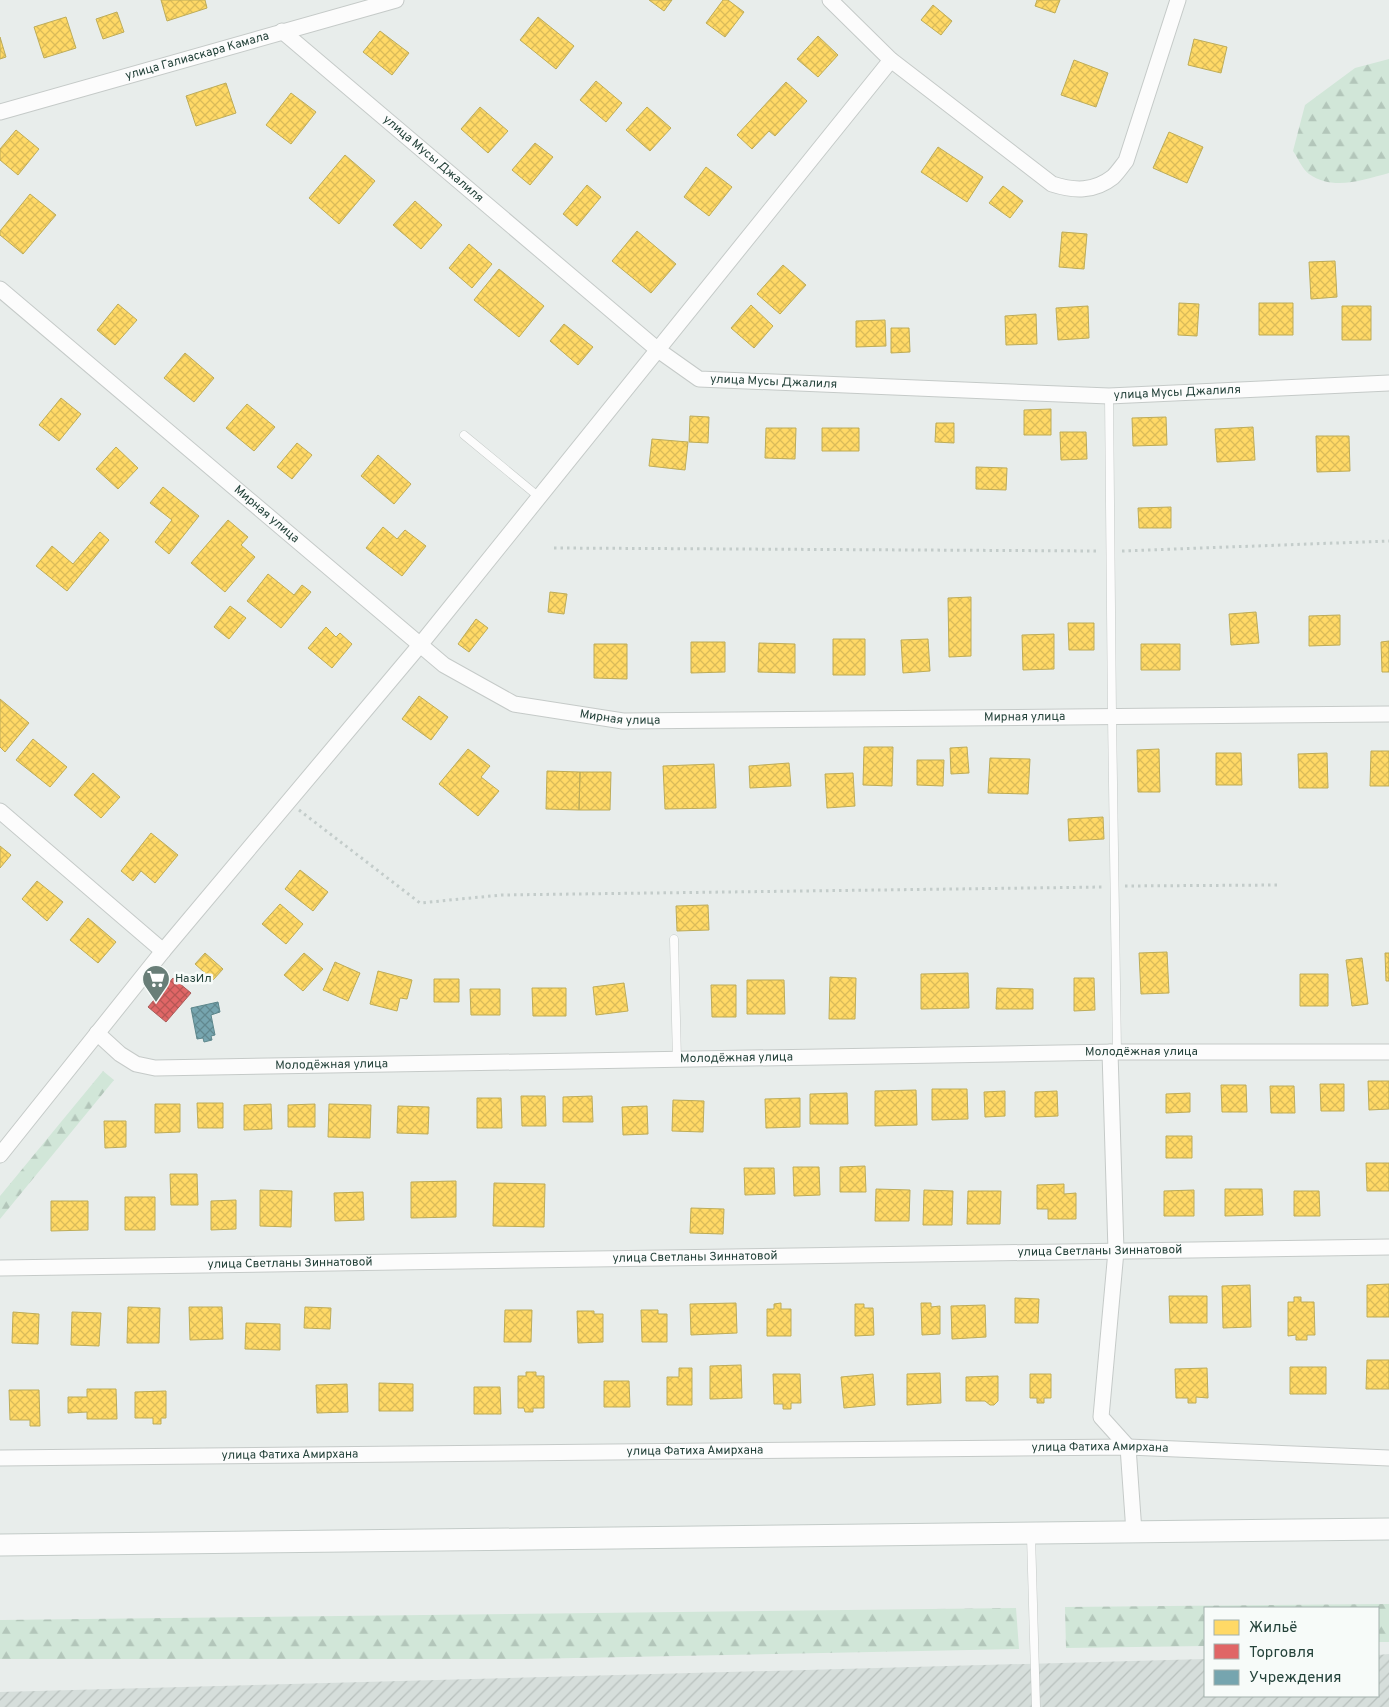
<svg xmlns="http://www.w3.org/2000/svg" width="1389" height="1707" font-family="Overpass,sans-serif">
<style>
.industrial{fill:url(#industrial-furrows)}
.forest{fill:url(#forest-firs)}
.homes{fill:url(#homes-cross-hatch);stroke:#bdac59}
.shops{fill:url(#shops-cross-hatch);stroke:#a85b59}
.public{fill:url(#public-cross-hatch);stroke:#5d878c}
.lines{fill:none;stroke-linecap:round;stroke-linejoin:round}
.lane-casing{stroke:#c5cac8;stroke-width:9}
.street-casing{stroke:#c5cac8;stroke-width:17}
.secondary-casing{stroke:#c3cbc8;stroke-width:23}
.path{stroke:#c3ccca;stroke-width:3;stroke-dasharray:2.5 4;stroke-linecap:butt}
.lane{stroke:#fcfcfc;stroke-width:8}
.street{stroke:#fcfcfc;stroke-width:15}
.secondary{stroke:#fcfcfc;stroke-width:21}
.labels{text-anchor:middle;dominant-baseline:central;stroke-width:5;stroke-linejoin:round;paint-order:stroke}
.street-label{font-size:12px;fill:#24423a;stroke:#f7fbf9}
.poi-label{font-size:12px;fill:#24423a;stroke:#f7fbf9;text-anchor:start}
</style>
<defs>
<pattern id="industrial-furrows" width="10" height="10" patternUnits="userSpaceOnUse" patternTransform="scale(1.25)"><rect width="10" height="10" fill="#d6dedb"/><path d="M-1 1l2-2M0 10L10 0M9 11l2-2" fill="none" stroke="#b8c0bd"/></pattern>
<pattern id="forest-firs" width="22" height="20" patternUnits="userSpaceOnUse" patternTransform="scale(1.25)"><rect width="22" height="20" fill="#d1e6d8"/><path d="M5 1l3.5 6h-7zM16 11l3.5 6h-7z" fill="#b3c6ba"/></pattern>
<pattern id="homes-cross-hatch" width="8" height="8" patternUnits="userSpaceOnUse" patternTransform="scale(1.25)"><rect width="8" height="8" fill="#ffd966"/><path d="M0 0l8 8M0 8l8-8" fill="none" stroke="#dabb59"/></pattern>
<pattern id="shops-cross-hatch" width="8" height="8" patternUnits="userSpaceOnUse" patternTransform="scale(1.25)"><rect width="8" height="8" fill="#e06666"/><path d="M0 0l8 8M0 8l8-8" fill="none" stroke="#b55655"/></pattern>
<pattern id="public-cross-hatch" width="8" height="8" patternUnits="userSpaceOnUse" patternTransform="scale(1.25)"><rect width="8" height="8" fill="#76a5af"/><path d="M0 0l8 8M0 8l8-8" fill="none" stroke="#61888f"/></pattern>
</defs>
<rect width="100%" height="100%" fill="#e8edeb"/>
<path class="industrial" d="M 1389,1654 L 1389,1707 L 0,1707 L 0,1692 L 1205,1659 L 1205,1696 L 1378,1696 L 1378,1655 Z"/>
<path class="forest" d="M 1389,59 L 1389,173 C 1363,180 1333,191 1309,174 C 1302,169 1298,158 1293,151 L 1305,105 L 1355,68 Z
M 103,1071 L 114,1080 L 0,1219 L 0,1196 Z
M 1389,1604 L 1389,1642 L 1378,1642 L 1378,1608 L 1205,1608 L 1205,1646 L 1066,1648 L 1065,1607 Z
M 1016,1608 L 1019,1649 L 526,1659 L 0,1659 L 0,1620 Z"/>
<path class="homes" d="M 161,0 L 205,0 L 207,8 L 167,21 Z
M 649,0 L 672,0 L 664,11 Z
M 723,0 L 728,0 L 744,12 L 725,37 L 706,23 Z
M 1037,0 L 1060,0 L 1055,13 L 1035,6 Z
M 933,5 L 952,21 L 941,35 L 921,20 Z
M 117,12 L 124,32 L 103,39 L 96,19 Z
M 66,17 L 76,48 L 44,58 L 34,27 Z
M 538,17 L 574,46 L 556,69 L 520,40 Z
M 380,31 L 409,53 L 392,75 L 363,52 Z
M 818,36 L 838,55 L 818,77 L 797,59 Z
M 0,37 L 6,57 L 0,59 Z
M 1194,39 L 1227,47 L 1221,73 L 1188,65 Z
M 1074,60 L 1108,73 L 1096,107 L 1061,95 Z
M 596,81 L 622,103 L 606,122 L 580,100 Z
M 786,82 L 807,101 L 775,136 L 769,131 L 752,149 L 737,135 Z
M 226,83 L 236,113 L 196,126 L 186,96 Z
M 291,93 L 316,112 L 291,144 L 266,125 Z
M 480,107 L 508,131 L 488,153 L 461,129 Z
M 647,107 L 671,128 L 650,151 L 626,130 Z
M 16,130 L 39,149 L 18,175 L 0,160 L 0,149 Z
M 1169,132 L 1203,147 L 1187,183 L 1153,168 Z
M 535,143 L 553,157 L 530,185 L 512,170 Z
M 938,147 L 983,177 L 967,202 L 921,172 Z
M 345,155 L 375,181 L 339,224 L 309,198 Z
M 706,167 L 732,187 L 709,216 L 684,197 Z
M 587,185 L 601,197 L 577,226 L 563,214 Z
M 1003,186 L 1023,201 L 1010,218 L 989,203 Z
M 30,194 L 56,215 L 23,254 L 0,235 L 0,231 Z
M 415,201 L 442,225 L 421,249 L 393,225 Z
M 637,231 L 676,264 L 651,293 L 612,261 Z
M 1062,232 L 1087,234 L 1084,269 L 1059,267 Z
M 469,244 L 492,264 L 472,288 L 449,268 Z
M 1335,261 L 1337,297 L 1311,299 L 1309,262 Z
M 783,265 L 806,285 L 780,314 L 757,294 Z
M 499,269 L 544,306 L 519,337 L 474,300 Z
M 1179,303 L 1199,304 L 1197,336 L 1178,335 Z
M 1259,303 L 1293,303 L 1293,335 L 1259,335 Z
M 118,304 L 137,320 L 115,345 L 97,330 Z
M 751,305 L 773,326 L 754,348 L 731,328 Z
M 1088,306 L 1089,338 L 1058,340 L 1056,308 Z
M 1342,306 L 1371,306 L 1371,340 L 1342,340 Z
M 1036,314 L 1037,344 L 1006,345 L 1005,316 Z
M 885,320 L 886,346 L 856,347 L 856,321 Z
M 564,324 L 593,347 L 578,365 L 550,341 Z
M 891,328 L 909,328 L 910,352 L 891,353 Z
M 185,353 L 214,378 L 194,402 L 164,378 Z
M 61,398 L 81,414 L 59,441 L 39,425 Z
M 247,404 L 275,427 L 254,451 L 226,428 Z
M 1051,409 L 1051,435 L 1024,435 L 1024,410 Z
M 690,416 L 709,417 L 708,443 L 689,442 Z
M 1166,417 L 1167,445 L 1133,446 L 1132,418 Z
M 936,423 L 954,423 L 954,443 L 935,442 Z
M 1253,427 L 1255,460 L 1217,462 L 1215,429 Z
M 766,428 L 796,428 L 795,459 L 765,458 Z
M 822,428 L 859,428 L 859,451 L 822,451 Z
M 1060,432 L 1086,432 L 1087,459 L 1061,460 Z
M 1316,436 L 1349,436 L 1350,471 L 1317,472 Z
M 652,439 L 688,442 L 685,470 L 649,466 Z
M 297,443 L 312,455 L 292,479 L 277,467 Z
M 116,447 L 138,468 L 118,489 L 96,469 Z
M 378,455 L 411,484 L 394,504 L 361,476 Z
M 976,467 L 1007,468 L 1006,490 L 976,489 Z
M 163,487 L 199,516 L 169,554 L 155,542 L 172,520 L 150,503 Z
M 1171,507 L 1171,528 L 1139,528 L 1138,508 Z
M 228,520 L 248,537 L 241,545 L 255,557 L 225,592 L 191,563 Z
M 383,527 L 397,539 L 405,530 L 426,546 L 402,576 L 366,548 Z
M 100,532 L 109,540 L 67,591 L 36,566 L 52,546 L 73,564 Z
M 268,574 L 294,595 L 302,585 L 311,592 L 281,628 L 247,601 Z
M 550,592 L 567,594 L 564,614 L 548,612 Z
M 971,597 L 971,656 L 949,657 L 948,598 Z
M 230,606 L 246,618 L 229,639 L 214,627 Z
M 1256,612 L 1259,643 L 1231,645 L 1229,614 Z
M 1340,615 L 1340,645 L 1309,646 L 1309,616 Z
M 476,619 L 488,628 L 469,652 L 458,644 Z
M 1068,623 L 1094,623 L 1094,650 L 1069,650 Z
M 326,627 L 336,637 L 340,633 L 352,644 L 332,668 L 308,648 Z
M 1054,634 L 1054,669 L 1023,670 L 1022,635 Z
M 833,639 L 865,639 L 865,675 L 833,675 Z
M 928,639 L 930,671 L 903,673 L 901,640 Z
M 1389,641 L 1389,672 L 1382,672 L 1381,642 Z
M 691,642 L 725,642 L 725,672 L 691,673 Z
M 759,643 L 795,644 L 795,673 L 758,672 Z
M 594,644 L 627,644 L 627,679 L 594,678 Z
M 1141,644 L 1180,644 L 1180,670 L 1141,670 Z
M 419,696 L 448,717 L 431,740 L 402,719 Z
M 0,699 L 29,723 L 5,752 L 0,747 Z
M 33,739 L 67,767 L 50,787 L 16,760 Z
M 864,747 L 893,747 L 892,786 L 863,785 Z
M 967,747 L 969,773 L 951,774 L 950,748 Z
M 468,749 L 490,766 L 481,777 L 499,791 L 478,816 L 439,784 Z
M 1159,749 L 1160,792 L 1138,792 L 1137,750 Z
M 1371,751 L 1389,751 L 1389,786 L 1370,786 Z
M 1216,753 L 1241,753 L 1242,785 L 1216,785 Z
M 1327,753 L 1328,788 L 1299,788 L 1298,754 Z
M 990,758 L 1030,759 L 1028,794 L 988,793 Z
M 917,760 L 944,760 L 943,786 L 917,785 Z
M 789,763 L 791,786 L 750,788 L 749,766 Z
M 714,764 L 716,808 L 665,809 L 663,766 Z
M 547,771 L 580,772 L 579,810 L 546,809 Z
M 580,772 L 611,772 L 610,810 L 579,810 Z
M 93,773 L 120,797 L 101,818 L 74,795 Z
M 853,773 L 855,806 L 827,808 L 825,774 Z
M 1103,817 L 1104,839 L 1069,841 L 1068,819 Z
M 151,833 L 178,855 L 155,883 L 141,871 L 133,881 L 121,871 Z
M 0,846 L 11,855 L 0,868 Z
M 300,870 L 328,892 L 313,911 L 285,889 Z
M 37,881 L 63,902 L 47,921 L 22,899 Z
M 280,904 L 303,924 L 286,944 L 262,924 Z
M 708,905 L 709,930 L 677,931 L 676,906 Z
M 88,918 L 116,942 L 98,963 L 70,940 Z
M 1167,952 L 1169,993 L 1141,994 L 1139,953 Z
M 205,953 L 223,969 L 213,980 L 195,964 Z
M 304,953 L 323,969 L 303,991 L 284,975 Z
M 1385,953 L 1389,953 L 1389,981 L 1386,981 Z
M 1362,958 L 1368,1004 L 1352,1006 L 1346,960 Z
M 335,962 L 360,973 L 348,1001 L 323,990 Z
M 378,971 L 412,980 L 407,999 L 400,998 L 397,1011 L 370,1004 Z
M 968,973 L 969,1008 L 921,1009 L 921,974 Z
M 1300,974 L 1328,974 L 1328,1006 L 1300,1006 Z
M 830,977 L 856,978 L 855,1019 L 829,1019 Z
M 1074,978 L 1094,978 L 1095,1010 L 1074,1011 Z
M 434,979 L 459,979 L 459,1002 L 434,1002 Z
M 747,980 L 784,980 L 785,1014 L 747,1014 Z
M 624,983 L 628,1011 L 596,1015 L 593,987 Z
M 711,985 L 736,985 L 736,1017 L 712,1017 Z
M 532,988 L 566,988 L 566,1016 L 533,1016 Z
M 997,988 L 1033,989 L 1033,1009 L 996,1009 Z
M 470,989 L 500,989 L 500,1015 L 471,1015 Z
M 1368,1081 L 1389,1081 L 1389,1109 L 1369,1110 Z
M 1320,1084 L 1344,1084 L 1344,1111 L 1321,1111 Z
M 1221,1085 L 1246,1085 L 1247,1112 L 1222,1112 Z
M 1270,1086 L 1294,1086 L 1295,1113 L 1271,1113 Z
M 932,1089 L 967,1089 L 968,1119 L 932,1120 Z
M 916,1090 L 917,1125 L 875,1126 L 875,1091 Z
M 1005,1091 L 1005,1116 L 985,1117 L 984,1092 Z
M 1057,1091 L 1058,1116 L 1035,1117 L 1035,1092 Z
M 847,1093 L 848,1124 L 810,1124 L 810,1094 Z
M 1190,1093 L 1190,1112 L 1166,1113 L 1166,1094 Z
M 521,1096 L 545,1096 L 546,1126 L 522,1126 Z
M 592,1096 L 593,1122 L 563,1122 L 563,1097 Z
M 477,1098 L 501,1098 L 502,1128 L 477,1128 Z
M 800,1098 L 800,1127 L 766,1128 L 765,1099 Z
M 673,1100 L 704,1101 L 703,1132 L 672,1131 Z
M 197,1103 L 223,1103 L 223,1128 L 198,1128 Z
M 155,1104 L 180,1104 L 180,1132 L 155,1133 Z
M 271,1104 L 272,1129 L 244,1130 L 244,1105 Z
M 315,1104 L 315,1127 L 288,1127 L 288,1105 Z
M 329,1104 L 371,1105 L 370,1138 L 328,1137 Z
M 398,1106 L 429,1107 L 428,1134 L 397,1133 Z
M 647,1106 L 648,1134 L 623,1135 L 622,1107 Z
M 104,1121 L 126,1121 L 126,1147 L 105,1148 Z
M 1166,1136 L 1192,1136 L 1192,1158 L 1166,1158 Z
M 1366,1163 L 1389,1163 L 1389,1191 L 1367,1191 Z
M 865,1166 L 866,1192 L 840,1192 L 840,1167 Z
M 793,1167 L 819,1167 L 820,1195 L 794,1196 Z
M 744,1168 L 774,1168 L 775,1194 L 745,1195 Z
M 170,1174 L 197,1174 L 198,1205 L 171,1205 Z
M 456,1181 L 456,1217 L 411,1218 L 411,1182 Z
M 494,1183 L 545,1184 L 544,1227 L 493,1226 Z
M 1064,1184 L 1064,1194 L 1076,1193 L 1076,1219 L 1048,1219 L 1048,1209 L 1037,1209 L 1037,1185 Z
M 876,1189 L 910,1190 L 909,1221 L 875,1221 Z
M 1225,1189 L 1262,1189 L 1263,1215 L 1225,1216 Z
M 260,1190 L 292,1191 L 291,1227 L 260,1226 Z
M 924,1190 L 953,1191 L 952,1225 L 923,1225 Z
M 1194,1190 L 1194,1216 L 1164,1216 L 1164,1191 Z
M 968,1191 L 1001,1191 L 1000,1224 L 967,1224 Z
M 1294,1191 L 1319,1191 L 1320,1216 L 1294,1216 Z
M 363,1192 L 364,1220 L 335,1221 L 334,1193 Z
M 125,1197 L 155,1197 L 155,1230 L 125,1230 Z
M 236,1200 L 236,1229 L 211,1230 L 211,1201 Z
M 51,1201 L 88,1201 L 88,1230 L 51,1231 Z
M 691,1208 L 724,1209 L 723,1234 L 690,1233 Z
M 1389,1284 L 1389,1317 L 1367,1317 L 1367,1285 Z
M 1250,1285 L 1251,1327 L 1223,1328 L 1222,1286 Z
M 1169,1296 L 1207,1296 L 1207,1323 L 1170,1323 Z
M 1294,1297 L 1301,1297 L 1301,1302 L 1314,1302 L 1315,1335 L 1307,1335 L 1307,1340 L 1296,1340 L 1296,1335 L 1288,1336 L 1288,1302 L 1294,1302 Z
M 1015,1298 L 1039,1299 L 1038,1323 L 1015,1323 Z
M 736,1303 L 737,1333 L 691,1335 L 690,1304 Z
M 781,1303 L 781,1309 L 791,1309 L 791,1336 L 767,1336 L 767,1309 L 774,1309 L 774,1304 Z
M 921,1303 L 931,1303 L 931,1307 L 940,1306 L 940,1334 L 922,1335 Z
M 855,1304 L 864,1304 L 864,1308 L 873,1308 L 874,1335 L 855,1336 Z
M 985,1305 L 986,1337 L 952,1339 L 951,1306 Z
M 128,1307 L 160,1308 L 159,1343 L 127,1343 Z
M 189,1307 L 222,1307 L 223,1339 L 190,1340 Z
M 305,1307 L 331,1308 L 330,1329 L 304,1328 Z
M 505,1310 L 532,1310 L 531,1342 L 504,1342 Z
M 641,1310 L 658,1310 L 658,1314 L 667,1314 L 667,1342 L 642,1342 Z
M 577,1311 L 594,1311 L 594,1314 L 603,1314 L 603,1342 L 578,1343 Z
M 13,1312 L 39,1314 L 38,1344 L 12,1343 Z
M 72,1312 L 101,1313 L 99,1346 L 71,1345 Z
M 246,1323 L 280,1324 L 280,1350 L 245,1349 Z
M 1367,1360 L 1389,1360 L 1389,1389 L 1366,1389 Z
M 741,1365 L 742,1398 L 710,1399 L 710,1366 Z
M 1290,1367 L 1326,1367 L 1326,1394 L 1290,1394 Z
M 679,1368 L 692,1368 L 692,1405 L 667,1405 L 667,1377 L 679,1377 Z
M 1207,1368 L 1208,1398 L 1196,1397 L 1196,1403 L 1188,1403 L 1188,1398 L 1176,1398 L 1175,1369 Z
M 526,1372 L 536,1372 L 536,1376 L 544,1376 L 544,1408 L 533,1408 L 533,1412 L 525,1412 L 524,1408 L 518,1408 L 518,1376 L 526,1376 Z
M 940,1373 L 941,1403 L 907,1405 L 907,1374 Z
M 773,1374 L 800,1374 L 801,1403 L 791,1403 L 791,1409 L 783,1409 L 783,1404 L 774,1404 Z
M 873,1374 L 875,1405 L 844,1408 L 841,1377 Z
M 1030,1374 L 1051,1374 L 1051,1398 L 1044,1398 L 1044,1403 L 1037,1403 L 1037,1398 L 1030,1398 Z
M 998,1376 L 998,1401 L 994,1405 L 990,1405 L 985,1401 L 966,1401 L 966,1377 Z
M 604,1381 L 629,1381 L 630,1407 L 604,1407 Z
M 379,1383 L 413,1384 L 413,1411 L 379,1411 Z
M 347,1384 L 348,1412 L 317,1413 L 316,1385 Z
M 474,1387 L 500,1387 L 501,1414 L 474,1414 Z
M 87,1389 L 116,1389 L 117,1419 L 87,1419 L 87,1412 L 68,1413 L 68,1397 L 87,1397 Z
M 9,1390 L 39,1390 L 40,1426 L 30,1426 L 30,1420 L 10,1420 Z
M 166,1391 L 166,1418 L 161,1418 L 161,1424 L 153,1424 L 153,1418 L 135,1418 L 135,1392 Z"/>
<path class="shops" d="M 173,978 L 191,993 L 166,1022 L 148,1007 Z"/>
<path class="public" d="M 218,1002 L 220,1012 L 211,1015 L 215,1035 L 211,1036 L 212,1040 L 204,1042 L 203,1038 L 197,1039 L 191,1008 Z"/>
<g class="lines">
<defs>
<path id="lane" d="M 1109,396 L 1112,716 L 1117,1052
M 464,435 L 539,497
M 674,939 L 677,1060
M 1031,1536 L 1036,1707"/>
<g id="street">
<path d="M 830,0 L 891,60 L 1052,184 C 1074,191 1094,192 1113,177 C 1118,172 1122,166 1126,161 L 1178,0"/>
<path id="s1" d="M 282,31 L 658,350 L 699,379 L 1109,396 L 1389,383"/>
<path id="s2" d="M 0,112 L 396,0"/>
<path id="s3" d="M 0,289 L 444,665 L 514,704 L 623,721 L 1389,714"/>
<path d="M 0,811 L 163,951"/>
<path id="s4" d="M 97,1033 L 120,1054 L 136,1064 L 155,1068 L 1117,1052 L 1389,1052"/>
<path d="M 1110,1052 L 1116,1251 L 1101,1417 L 1128,1447 L 1134,1532"/>
<path d="M 0,1155 L 163,951 L 420,645 L 891,60"/>
<path id="s5" d="M 0,1268 L 1389,1247"/>
<path id="s6" d="M 0,1458 L 1128,1447 L 1389,1458"/>
</g>
<path id="secondary" d="M 0,1545 L 1389,1529"/>
</defs>
<use href="#lane" class="lane-casing"/>
<use href="#street" class="street-casing"/>
<use href="#secondary" class="secondary-casing"/>
<path class="path" d="M 554,548 L 1098,551
M 1122,551 L 1389,541
M 299,810 L 420,903 L 501,895 L 1104,887
M 1125,886 L 1277,885"/>
<use href="#lane" class="lane"/>
<use href="#street" class="street"/>
<use href="#secondary" class="secondary"/>
</g>
<defs>
<symbol id="supermarket-pin" viewBox="-11 -11 22 30"><path d="M0 17L-7.5 6A9.5 9.5 0 1 1 7.5 6Z" fill="#697e78" stroke="#f7fbf9"/><path d="M-6-5.5h2.5l.6 2H6L4.5 2H-2.5L-4.4-4H-6ZM-1.5 3.2a1.3 1.3 0 1 0 .1 0ZM3 3.2a1.3 1.3 0 1 0 .1 0Z" fill="#fff"/></symbol>
</defs>
<g fill-rule="evenodd">
<use href="#supermarket-pin" x="140" y="963" width="32" height="43"/>
</g>
<g class="labels">
<g class="street-label">
<text stroke="none"><textPath href="#s2" startOffset="205">улица Галиаскара Камала</textPath></text>
<text stroke="none"><textPath href="#s1" startOffset="198">улица Мусы Джалиля</textPath></text>
<text stroke="none"><textPath href="#s1" startOffset="618">улица Мусы Джалиля</textPath></text>
<text stroke="none"><textPath href="#s1" startOffset="1022">улица Мусы Джалиля</textPath></text>
<text stroke="none"><textPath href="#s3" startOffset="349">Мирная улица</textPath></text>
<text stroke="none"><textPath href="#s3" startOffset="769">Мирная улица</textPath></text>
<text stroke="none"><textPath href="#s3" startOffset="1174">Мирная улица</textPath></text>
<text stroke="none"><textPath href="#s4" startOffset="1056">Молодёжная улица</textPath></text>
<text stroke="none"><textPath href="#s4" startOffset="651">Молодёжная улица</textPath></text>
<text stroke="none"><textPath href="#s4" startOffset="246">Молодёжная улица</textPath></text>
<text stroke="none"><textPath href="#s5" startOffset="1100">улица Светланы Зиннатовой</textPath></text>
<text stroke="none"><textPath href="#s5" startOffset="695">улица Светланы Зиннатовой</textPath></text>
<text stroke="none"><textPath href="#s5" startOffset="290">улица Светланы Зиннатовой</textPath></text>
<text stroke="none"><textPath href="#s6" startOffset="1100">улица Фатиха Амирхана</textPath></text>
<text stroke="none"><textPath href="#s6" startOffset="695">улица Фатиха Амирхана</textPath></text>
<text stroke="none"><textPath href="#s6" startOffset="290">улица Фатиха Амирхана</textPath></text>
</g>
<g class="poi-label">
<text x="175" y="979">НазИл</text>
</g>
</g>
<rect x="1204" y="1607" width="175" height="90" fill="#f7fbf9" stroke="#a3b1ad"/>
<rect x="1214" y="1620" width="25" height="15" fill="#ffd966" stroke="#a3b1ad"/>
<text x="1249" y="1632" font-size="15" fill="#24423a">Жильё</text>
<rect x="1214" y="1644" width="25" height="15" fill="#e06666" stroke="#a3b1ad"/>
<text x="1249" y="1657" font-size="15" fill="#24423a">Торговля</text>
<rect x="1214" y="1670" width="25" height="15" fill="#76a5af" stroke="#a3b1ad"/>
<text x="1249" y="1682" font-size="15" fill="#24423a">Учреждения</text>
</svg>
